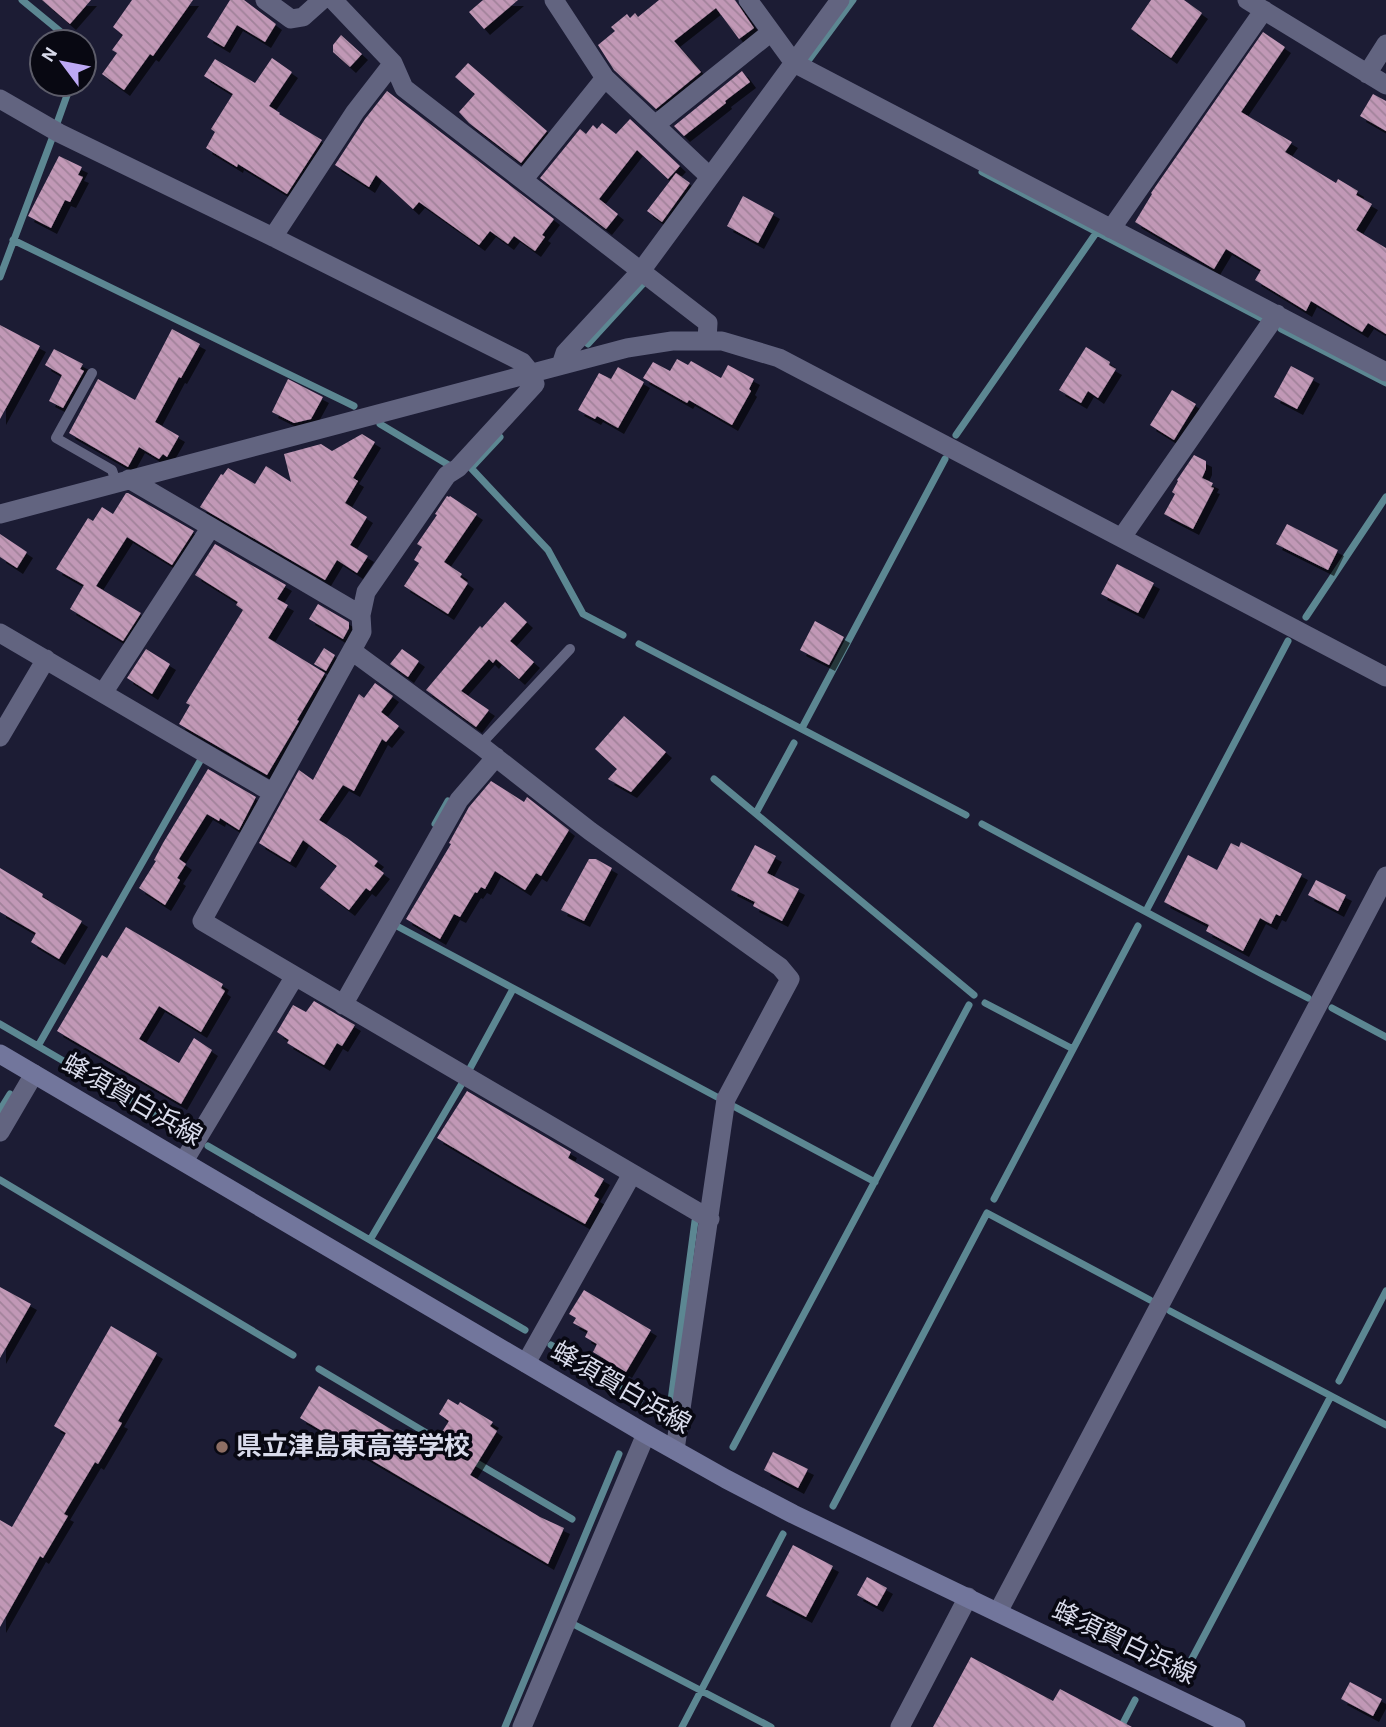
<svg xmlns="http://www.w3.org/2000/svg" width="1386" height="1727" font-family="'Alegreya Sans','Noto Sans JP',sans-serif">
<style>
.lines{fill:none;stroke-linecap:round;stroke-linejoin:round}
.stream{stroke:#5c8792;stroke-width:7}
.building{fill:url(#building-back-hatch);filter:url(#shadow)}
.service{stroke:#626480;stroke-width:10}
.minor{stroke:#626480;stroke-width:19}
.secondary{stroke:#72769c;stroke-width:19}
.education-dot{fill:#8d6e63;stroke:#080812;stroke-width:2.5}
.labels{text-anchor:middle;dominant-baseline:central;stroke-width:7;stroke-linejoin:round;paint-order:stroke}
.street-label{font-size:26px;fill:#d9dbeb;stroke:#080812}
.poi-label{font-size:26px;font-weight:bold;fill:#d9dbeb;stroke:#080812;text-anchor:start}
</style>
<defs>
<pattern id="building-back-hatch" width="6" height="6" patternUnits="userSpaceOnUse" patternTransform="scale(1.75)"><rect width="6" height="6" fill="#c198b6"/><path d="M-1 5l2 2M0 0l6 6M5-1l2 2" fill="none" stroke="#a1829a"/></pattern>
<filter id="shadow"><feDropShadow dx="6" dy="6" stdDeviation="0" flood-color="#0009"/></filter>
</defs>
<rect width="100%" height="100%" fill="#1c1c34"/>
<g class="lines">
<path class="stream" d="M 22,0 L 73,42
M 84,50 L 85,52 L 84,55
M 808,61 L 853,0
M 56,126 L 71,84
M 982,172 L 1261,318
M 13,240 L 354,406
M 0,277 L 53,136
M 1281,329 L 1386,383
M 588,344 L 642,285
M 380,424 L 452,467
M 956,435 L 1096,233
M 500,437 L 471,468 L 548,550 L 583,614 L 623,635
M 1306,617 L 1386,497
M 639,644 L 966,815
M 802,728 L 945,459
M 714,779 L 974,995
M 756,813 L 794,743
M 435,824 L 448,801
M 982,824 L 1260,973 L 1308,998
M 1146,911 L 1288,641
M 395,925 L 717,1097
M 985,1003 L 1073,1049
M 1332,1008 L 1386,1037
M 0,1024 L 187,1133
M 38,1046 L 200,761
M 468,1072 L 513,989
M 735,1107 L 875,1182
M 0,1110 L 10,1094
M 208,1146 L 525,1330
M 0,1180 L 293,1355
M 994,1199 L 1138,926
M 370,1240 L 464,1080
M 1170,1311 L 1386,1425
M 551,1345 L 641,1398 L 638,1404
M 319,1369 L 445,1444
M 1339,1381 L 1386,1291
M 670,1408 L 695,1221
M 733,1447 L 969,1005
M 470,1459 L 572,1519
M 833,1506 L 987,1213 L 1150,1300
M 575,1625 L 771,1727
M 1186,1670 L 1331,1396
M 505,1727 L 619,1454
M 682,1727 L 783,1534
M 1121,1727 L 1135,1700"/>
</g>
<path class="building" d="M 42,0 L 91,0 L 70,24 Z
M 132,0 L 193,0 L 153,56 L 150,54 L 124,90 L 102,74 L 117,53 L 112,50 L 123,35 L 113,27 Z
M 230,0 L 244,0 L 276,24 L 265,42 L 237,25 L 224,47 L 207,37 Z
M 483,0 L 518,0 L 484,29 L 469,12 Z
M 659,0 L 735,0 L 754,28 L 739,39 L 716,8 L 674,41 L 701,72 L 656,109 L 614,70 L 598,45 L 615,31 L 611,27 L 627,14 L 630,18 L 635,13 L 638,17 Z
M 1151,0 L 1184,0 L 1202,13 L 1171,58 L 1131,29 Z
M 1263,32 L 1285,47 L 1241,112 L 1292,142 L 1285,152 L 1336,183 L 1338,179 L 1358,191 L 1356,195 L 1372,204 L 1356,230 L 1386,248 L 1386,334 L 1368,323 L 1362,332 L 1311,301 L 1306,311 L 1255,280 L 1261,270 L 1226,249 L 1214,269 L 1135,222 L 1152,194 L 1151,193 Z
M 341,35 L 362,54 L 350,67 L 333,52 L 333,45 Z
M 272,58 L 292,72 L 269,106 L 280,113 L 279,114 L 322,140 L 287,194 L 238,164 L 237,167 L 206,148 L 215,132 L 211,129 L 233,94 L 204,76 L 215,59 L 255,83 Z
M 468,63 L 547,131 L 521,163 L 469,123 L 459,112 L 475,94 L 455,77 Z
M 742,71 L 750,82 L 725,101 L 726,103 L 684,136 L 674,126 Z
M 387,91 L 554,219 L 542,235 L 545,237 L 535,251 L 514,236 L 508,244 L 490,231 L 479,245 L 419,202 L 413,209 L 376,175 L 369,187 L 335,165 L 365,119 Z
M 1373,94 L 1386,101 L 1386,131 L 1360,116 Z
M 630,119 L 680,166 L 668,179 L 637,150 L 599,199 L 618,214 L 606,229 L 540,178 L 580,129 L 586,134 L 593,125 L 597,129 L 602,123 L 616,134 Z
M 59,156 L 82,167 L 78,175 L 83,177 L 70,202 L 65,200 L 51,228 L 28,216 Z
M 676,173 L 690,183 L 662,222 L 647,211 Z
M 743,196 L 774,213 L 758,243 L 727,226 Z
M 0,325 L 40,346 L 0,419 Z
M 172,329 L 200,344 L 181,378 L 179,377 L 155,422 L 179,436 L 167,457 L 163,454 L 159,459 L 139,447 L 128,467 L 69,433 L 98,379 L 135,400 Z
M 1086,347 L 1110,362 L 1109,365 L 1116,369 L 1098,398 L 1088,391 L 1081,403 L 1059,390 Z
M 54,349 L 83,364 L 80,369 L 84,371 L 63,408 L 49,401 L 62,375 L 45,365 Z
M 677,359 L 688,365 L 691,361 L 721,378 L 728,365 L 754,379 L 749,389 L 751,391 L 732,425 L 689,400 L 687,403 L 643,378 L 653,362 L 670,371 Z
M 1291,366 L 1314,378 L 1297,409 L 1274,397 Z
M 618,367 L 644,382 L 618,428 L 597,416 L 595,419 L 578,410 L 599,373 L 611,379 Z
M 288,379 L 323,397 L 311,419 L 294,423 L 272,412 Z
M 1172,390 L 1196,404 L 1174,440 L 1150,425 Z
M 362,434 L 375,442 L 353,478 L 358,481 L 345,503 L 367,517 L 350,545 L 368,556 L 357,573 L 337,560 L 325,580 L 200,507 L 221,474 L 223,475 L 228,468 L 255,484 L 266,466 L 291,482 L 284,454 L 321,444 L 332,451 Z
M 1194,455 L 1206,461 L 1206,469 L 1202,478 L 1213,483 L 1211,487 L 1214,488 L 1193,529 L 1164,514 L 1175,494 L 1172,492 L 1178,481 L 1177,480 Z
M 126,493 L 128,493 L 194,531 L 172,565 L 127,537 L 96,586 L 141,613 L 123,641 L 70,609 L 84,585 L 56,569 L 88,518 L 93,521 L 102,507 L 113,514 Z
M 447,496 L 449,497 L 450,496 L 477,514 L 444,562 L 462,574 L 460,577 L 468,583 L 448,614 L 404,586 L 419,563 L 414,560 L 422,547 L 417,544 L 437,515 L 435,514 Z
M 1287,524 L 1338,550 L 1328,570 L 1276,544 Z
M 0,534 L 27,552 L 17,568 L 0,557 Z
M 215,544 L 286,585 L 277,599 L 288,605 L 268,638 L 325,673 L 297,720 L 299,721 L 267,775 L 179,724 L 190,705 L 186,703 L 243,610 L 236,605 L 238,602 L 195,575 Z
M 1117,564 L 1154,583 L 1138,613 L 1101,594 Z
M 505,602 L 527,622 L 510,641 L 534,662 L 519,679 L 496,659 L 493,663 L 489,659 L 461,691 L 489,710 L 476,727 L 426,690 L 480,626 L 482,628 Z
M 318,604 L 349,622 L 349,628 L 343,639 L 309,619 Z
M 815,621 L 844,637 L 829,665 L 800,650 Z
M 324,648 L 335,655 L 326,671 L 314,664 Z
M 146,649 L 170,664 L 152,694 L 127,678 Z
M 402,649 L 419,661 L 408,677 L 390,664 Z
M 375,683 L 393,696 L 381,712 L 399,726 L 386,742 L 382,739 L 354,791 L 343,785 L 319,820 L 347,838 L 378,861 L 374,866 L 384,873 L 370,891 L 366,888 L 349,910 L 320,888 L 337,866 L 303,840 L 290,862 L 259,843 L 299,770 L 313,780 L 359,694 L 364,698 Z
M 624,716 L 666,752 L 631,792 L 608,779 L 617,769 L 595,749 Z
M 208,769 L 256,797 L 239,830 L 220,818 L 219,821 L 207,814 L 179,859 L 186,864 L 177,878 L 180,880 L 165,905 L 139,888 L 156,861 L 154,860 L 163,843 Z
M 491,781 L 524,802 L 527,797 L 569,830 L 541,876 L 536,873 L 525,890 L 495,871 L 485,889 L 481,887 L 477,893 L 475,892 L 460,917 L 454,914 L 440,939 L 406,919 L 451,844 L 449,843 L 469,807 Z
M 1241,842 L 1302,874 L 1280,916 L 1276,914 L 1271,924 L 1260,918 L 1243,951 L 1206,931 L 1209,925 L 1164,902 L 1188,855 L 1217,870 L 1231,843 L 1239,847 Z
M 755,845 L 776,856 L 767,873 L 799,889 L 782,921 L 753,906 L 755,902 L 731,890 Z
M 589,859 L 596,859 L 612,868 L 584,921 L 561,910 Z
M 0,868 L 43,894 L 42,897 L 82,921 L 59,959 L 31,942 L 36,933 L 0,912 Z
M 1316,880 L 1346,895 L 1338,911 L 1308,895 Z
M 126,927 L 223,984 L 221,988 L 225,991 L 201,1032 L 159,1006 L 139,1039 L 179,1063 L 194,1038 L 212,1050 L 181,1104 L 57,1031 L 102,955 L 107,958 Z
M 314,1001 L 355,1025 L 342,1046 L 337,1043 L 324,1065 L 287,1043 L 289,1040 L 277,1032 L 293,1005 L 306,1012 Z
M 467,1091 L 571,1152 L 568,1158 L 604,1179 L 594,1196 L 599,1199 L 585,1224 L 516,1185 L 437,1138 Z
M 0,1287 L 31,1304 L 0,1358 Z
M 584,1290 L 651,1330 L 626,1372 L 593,1352 L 597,1344 L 585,1337 L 588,1331 L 573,1323 L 576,1318 L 569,1314 Z
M 111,1326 L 157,1353 L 118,1421 L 122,1423 L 98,1464 L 95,1462 L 64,1514 L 68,1516 L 43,1558 L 40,1556 L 0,1627 L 0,1520 L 12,1527 L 66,1433 L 54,1426 Z
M 319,1386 L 429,1452 L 449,1421 L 439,1414 L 448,1399 L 458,1405 L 460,1402 L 493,1422 L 490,1426 L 497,1431 L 470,1475 L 540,1517 L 564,1528 L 548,1564 L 300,1418 Z
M 773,1452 L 808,1469 L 798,1488 L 764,1470 Z
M 793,1545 L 833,1566 L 806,1617 L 766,1596 Z
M 867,1577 L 887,1588 L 877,1606 L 857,1595 Z
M 971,1657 L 1053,1701 L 1060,1689 L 1132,1727 L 933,1727 Z
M 1350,1682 L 1382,1699 L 1373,1716 L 1341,1699 Z"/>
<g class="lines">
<path class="service" d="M 92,373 L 56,438 L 112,470 L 116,482
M 480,745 L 570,649"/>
<path class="minor" d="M 265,0 L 291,19 L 303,17 L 322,0
M 333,0 L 393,63 L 404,88 L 708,323 L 707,340
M 554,0 L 605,78 L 709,176
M 748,0 L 794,63 L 1386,372
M 1247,0 L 1386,85
M 1367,74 L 1386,44
M 0,99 L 59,133 L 273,237 L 522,362 L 531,373 L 535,384 L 458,468 L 447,475 L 366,592 L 361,615 L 362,632 L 202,921 L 295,976 L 184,1161
M 655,125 L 771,32
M 523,180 L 605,78
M 1111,229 L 1264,10
M 273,237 L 355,112 L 393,63
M 561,365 L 565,353 L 641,271 L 840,0
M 129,479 L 361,615
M 0,514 L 627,348 L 672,341 L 722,341 L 779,358 L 1386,677
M 1122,537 L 1277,314
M 0,633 L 273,793
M 352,651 L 480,745 L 590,831 L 780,967 L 790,979 L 726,1099 L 675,1450
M 103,693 L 211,527
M 0,737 L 46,659
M 295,976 L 710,1219
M 343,1005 L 459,800 L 496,757
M 0,1132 L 34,1074
M 526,1363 L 632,1174
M 998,1612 L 1386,876
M 522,1727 L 646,1434
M 900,1727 L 968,1597"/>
<path class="secondary" d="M 0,1054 L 646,1434 L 726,1479 L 793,1514 L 1236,1727"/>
</g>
<circle class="education-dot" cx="222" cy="1447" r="7"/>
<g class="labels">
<g class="street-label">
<text transform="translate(132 1100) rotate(30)">蜂須賀白浜線</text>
<text transform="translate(621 1388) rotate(30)">蜂須賀白浜線</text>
<text transform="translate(1124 1643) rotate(26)">蜂須賀白浜線</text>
</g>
<g class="poi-label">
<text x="236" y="1447">県立津島東高等学校</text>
</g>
</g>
<g transform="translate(63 63) rotate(302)"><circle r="33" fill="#080812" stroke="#5c5c69" stroke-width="2"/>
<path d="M0-5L12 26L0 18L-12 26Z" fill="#bda9f5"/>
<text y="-10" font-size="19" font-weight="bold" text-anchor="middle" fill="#d9dbeb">N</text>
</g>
</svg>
